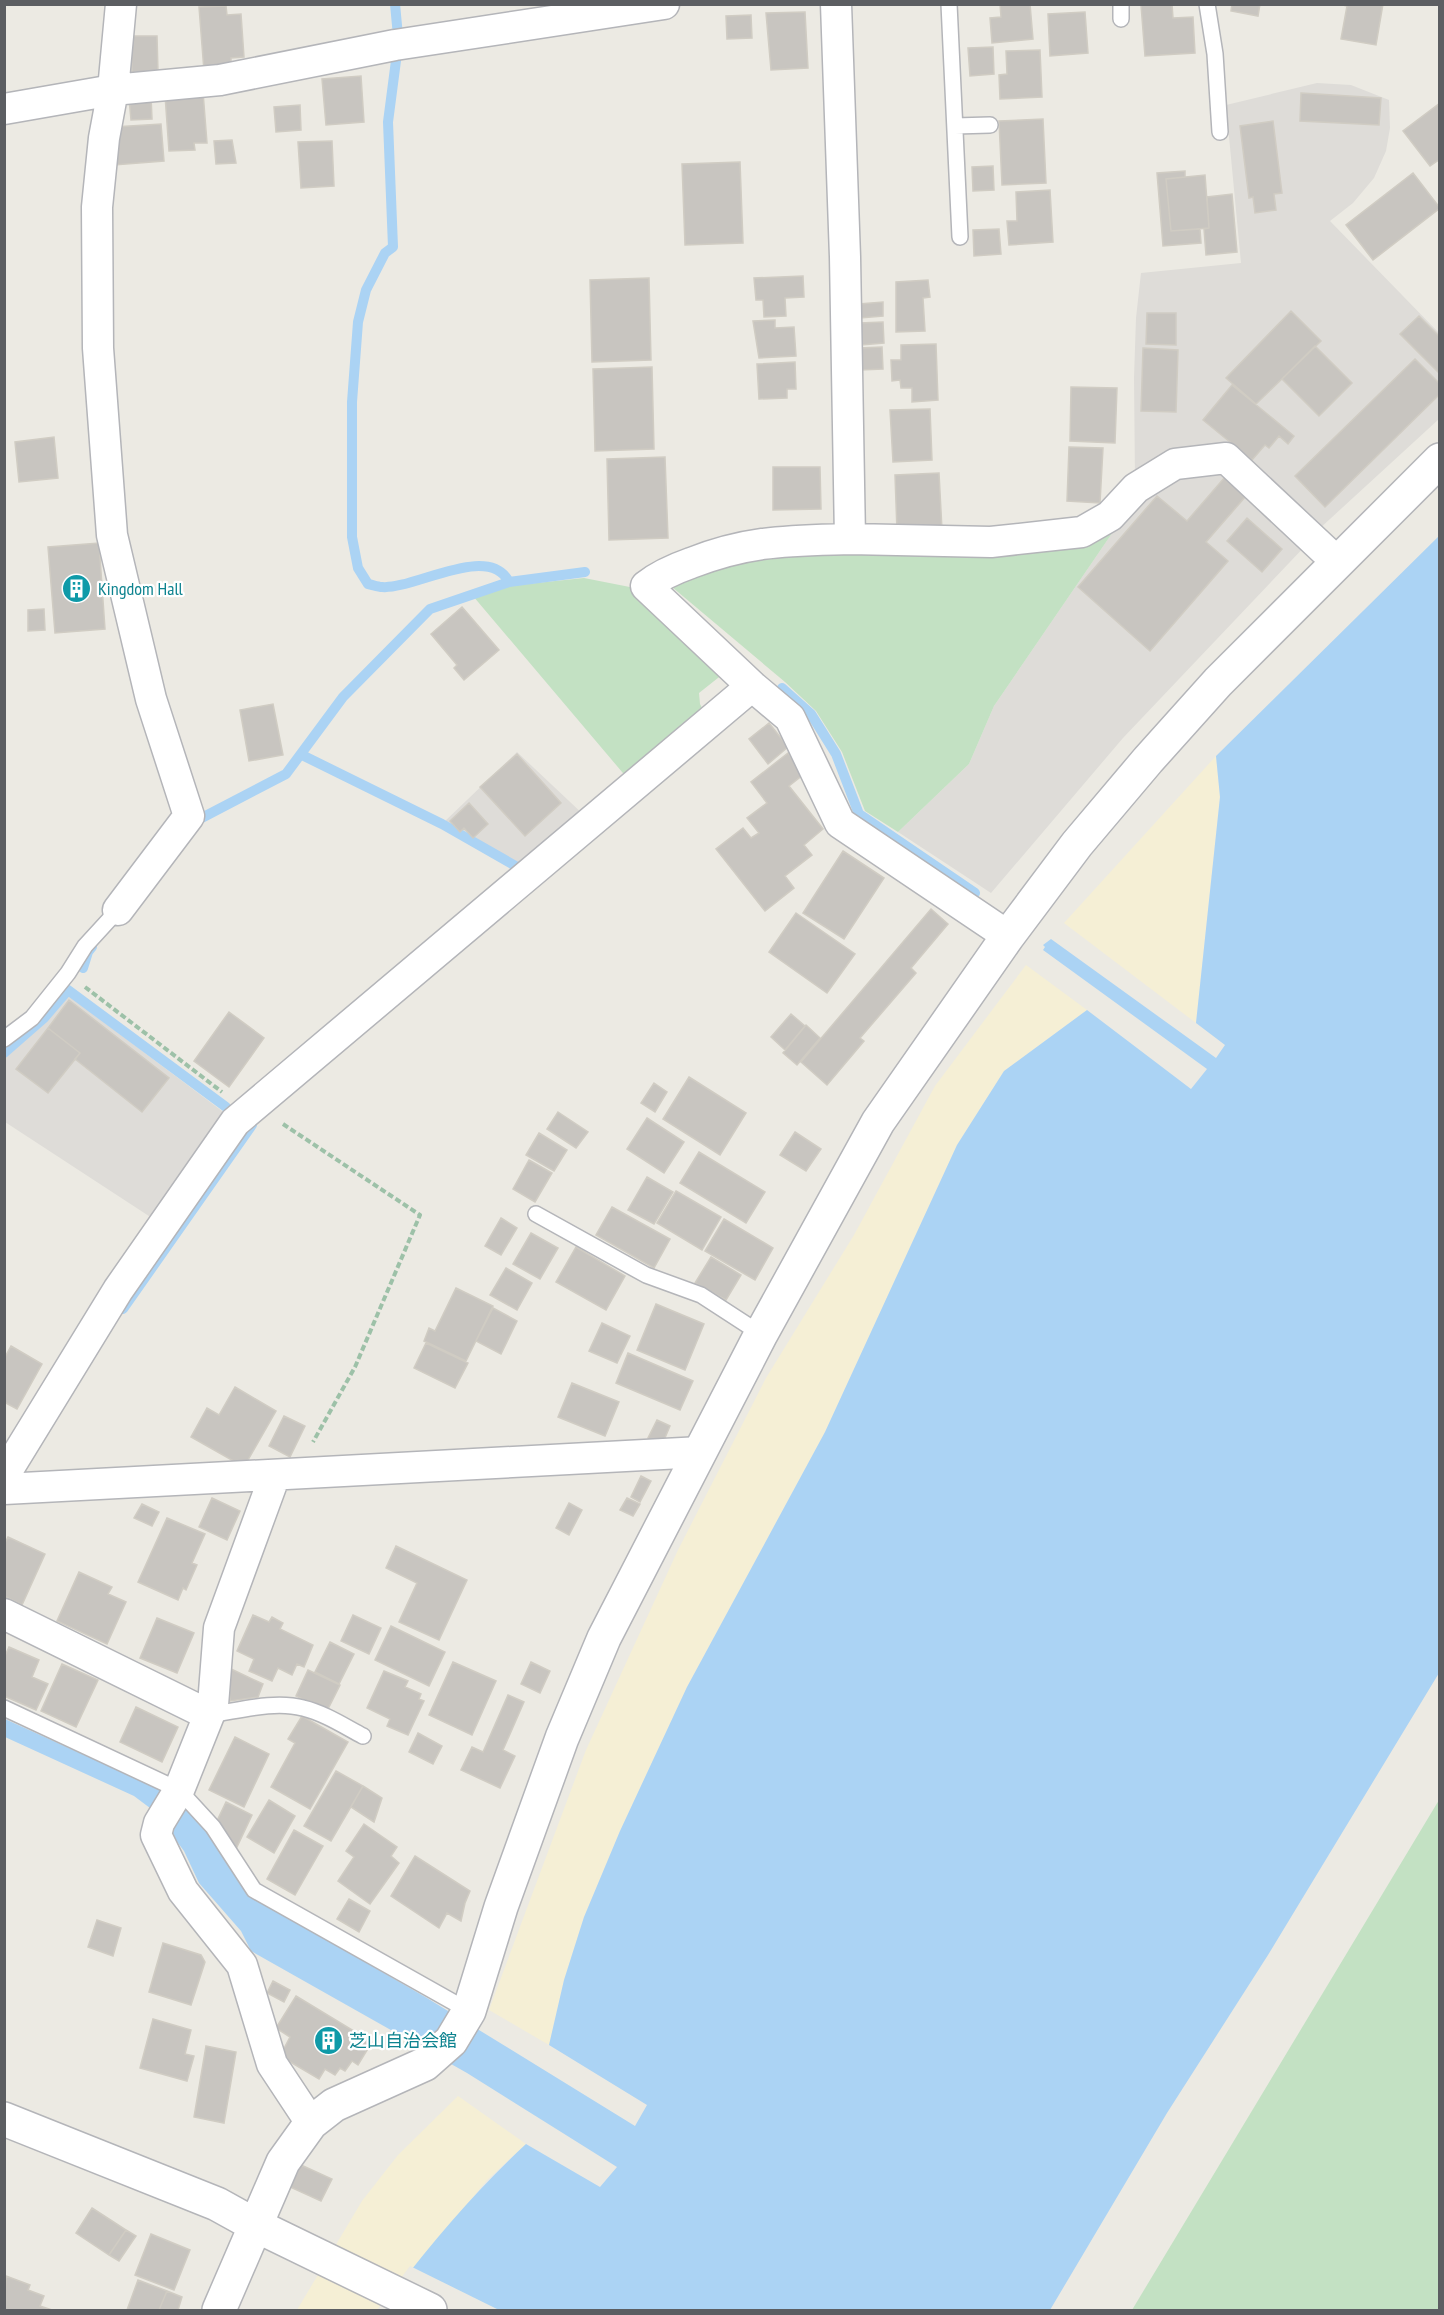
<svg xmlns="http://www.w3.org/2000/svg" width="1444" height="2315" font-family="'PT Sans Narrow','Noto Sans JP',sans-serif">
<style>
.industrial{fill:#dedcd8}
.green{fill:#c3e1c3}
.sand{fill:#f5efd5}
.water{fill:#abd3f4}
.pier{fill:#eceae3}
.lines{fill:none;stroke-linecap:round;stroke-linejoin:round}
.stream{stroke:#abd3f4;stroke-width:10}
.building{fill:#c8c5c0;stroke:#d0ccc3;stroke-width:1.5}
.service-casing{stroke:#b4b5b9;stroke-width:18}
.minor-casing{stroke:#b4b5b9;stroke-width:33}
.tertiary-casing{stroke:#b4b5b9;stroke-width:36}
.path{stroke:#9dc1a8;stroke-width:4;stroke-dasharray:6 3;stroke-linecap:butt}
.service{stroke:#fff;stroke-width:15}
.minor{stroke:#fff;stroke-width:30}
.tertiary{stroke:#fff;stroke-width:33}
.labels{text-anchor:middle;dominant-baseline:central;stroke-width:4.5;stroke-linejoin:round;paint-order:stroke}
.culture-label{font-size:18px;fill:#0d838f;stroke:#fff;text-anchor:start}
</style>
<rect width="100%" height="100%" fill="#eceae3"/>
<path class="industrial" d="M 1317,83 L 1351,85 L 1389,100 L 1390,128 L 1386,151 L 1374,178 L 1353,203 L 1330,221 L 1439,333 L 1439,419 L 1318,530 L 1230,454 L 1135,480 L 1134,378 L 1136,318 L 1141,273 L 1241,263 L 1226,105 Z
M 1223,467 L 1308,543 L 1123,738 L 991,893 L 898,832 L 969,764 L 994,706 L 1117,526 L 1144,494 L 1179,471 Z
M 517,752 L 586,817 L 519,868 L 442,824 Z
M 69,996 L 230,1117 L 155,1220 L 5,1122 L 4,1059 L 46,1022 Z"/>
<path class="green" d="M 1117,526 L 994,706 L 969,764 L 898,832 L 865,811 L 842,752 L 816,711 L 785,682 L 672,587 L 724,561 Z
M 584,578 L 640,589 L 728,670 L 699,693 L 700,704 L 705,714 L 628,779 L 473,596 L 499,587 Z
M 1439,1800 L 1439,2310 L 1132,2310 Z"/>
<path class="sand" d="M 1216,756 L 1220,796 L 1196,1023 L 1064,923 Z
M 1026,965 L 1087,1010 L 1004,1071 L 957,1145 L 825,1432 L 687,1687 L 620,1831 L 584,1917 L 564,1980 L 549,2045 L 489,2010 L 586,1750 L 678,1550 L 766,1378 L 854,1235 L 935,1086 Z
M 458,2096 L 526,2144 L 487,2180 L 380,2310 L 297,2310 L 362,2201 L 398,2155 Z"/>
<path class="water" d="M 1439,536 L 1439,1673 L 1268,1955 L 1167,2113 L 1050,2310 L 380,2310 C 425,2251 471,2195 526,2144 L 600,2187 L 617,2167 L 467,2073 L 251,1951 L 241,1931 L 199,1883 L 184,1851 L 154,1811 L 134,1796 L 5,1737 L 5,1719 L 161,1790 L 183,1806 L 206,1829 L 240,1882 L 296,1922 L 427,1998 L 635,2126 L 647,2105 L 549,2045 L 564,1980 L 584,1917 L 620,1831 L 687,1687 L 825,1432 L 957,1145 L 1004,1071 L 1087,1010 L 1191,1089 L 1207,1069 L 1043,950 L 1045,947 L 1043,945 L 1051,939 L 1216,1058 L 1225,1045 L 1196,1023 L 1220,797 L 1216,756 Z"/>
<path class="pier" d="M 410,2266 L 499,2310 L 377,2310 Z"/>
<g class="lines">
<path class="stream" d="M 395,4 L 398,36
M 397,53 L 388,122 L 393,247 L 385,253 L 366,290 L 358,322 L 352,402 L 352,537 L 358,568 L 368,584 C 373,585 378,587 382,587 C 413,590 489,542 509,582
M 782,688 L 811,714 L 836,754 L 859,814 L 975,893
M 302,755 L 442,824 L 519,868
M 192,823 L 286,774 L 343,697 L 430,609 L 509,582 L 585,572
M 83,968 L 88,952 L 92,947
M 4,1053 L 44,1018 L 68,990 L 226,1107
M 123,1309 L 252,1125"/>
</g>
<path class="building" d="M 1000,4 L 1030,4 L 1033,39 L 992,43 L 990,18 L 1001,17 Z
M 1172,4 L 1173,18 L 1193,17 L 1195,53 L 1145,56 L 1141,5 Z
M 1260,4 L 1258,16 L 1231,11 L 1232,4 Z
M 1338,4 L 1383,4 L 1376,45 L 1341,39 L 1347,6 Z
M 226,6 L 227,15 L 241,14 L 244,57 L 231,58 L 231,69 L 204,71 L 199,7 Z
M 805,12 L 808,68 L 771,70 L 766,13 Z
M 1085,12 L 1088,53 L 1050,56 L 1048,14 Z
M 751,15 L 752,38 L 727,39 L 726,16 Z
M 131,36 L 157,36 L 158,72 L 132,72 Z
M 993,47 L 994,74 L 970,76 L 968,48 Z
M 1040,50 L 1042,97 L 1000,99 L 999,75 L 1007,74 L 1006,51 Z
M 361,76 L 364,122 L 326,125 L 322,79 Z
M 203,92 L 207,143 L 194,143 L 195,150 L 169,151 L 165,95 Z
M 1301,93 L 1381,98 L 1379,125 L 1300,121 Z
M 151,96 L 152,119 L 131,120 L 129,98 Z
M 1440,103 L 1440,159 L 1430,166 L 1403,131 Z
M 300,105 L 301,130 L 276,132 L 274,107 Z
M 1043,119 L 1046,183 L 1002,185 L 999,121 Z
M 1273,121 L 1282,193 L 1274,194 L 1276,210 L 1255,213 L 1253,197 L 1249,198 L 1240,126 Z
M 161,124 L 164,161 L 114,165 L 114,127 Z
M 232,140 L 236,163 L 216,164 L 214,141 Z
M 332,141 L 334,186 L 301,188 L 298,142 Z
M 740,162 L 743,243 L 685,245 L 682,164 Z
M 993,166 L 994,190 L 973,191 L 972,167 Z
M 1185,171 L 1185,177 L 1166,179 L 1171,231 L 1200,229 L 1201,243 L 1163,246 L 1157,173 Z
M 1413,173 L 1440,208 L 1373,260 L 1346,225 Z
M 1205,175 L 1209,228 L 1171,231 L 1166,179 Z
M 1050,190 L 1053,242 L 1009,245 L 1007,221 L 1017,221 L 1016,192 Z
M 1232,194 L 1237,252 L 1206,255 L 1204,229 L 1209,228 L 1207,197 Z
M 999,229 L 1001,254 L 974,256 L 973,230 Z
M 803,276 L 804,297 L 785,298 L 786,316 L 764,317 L 763,300 L 756,300 L 754,278 Z
M 649,278 L 651,360 L 592,362 L 590,280 Z
M 928,280 L 930,297 L 923,298 L 925,331 L 896,332 L 896,282 Z
M 883,302 L 883,316 L 860,318 L 859,304 Z
M 1291,311 L 1321,341 L 1256,404 L 1226,378 Z
M 1147,313 L 1176,313 L 1176,345 L 1146,344 Z
M 1419,316 L 1440,337 L 1440,374 L 1400,334 Z
M 775,320 L 775,328 L 794,327 L 796,356 L 759,358 L 753,321 Z
M 883,322 L 884,343 L 861,345 L 860,323 Z
M 936,344 L 938,400 L 912,402 L 912,388 L 901,388 L 900,380 L 892,381 L 891,360 L 901,360 L 901,345 Z
M 1315,346 L 1352,383 L 1319,416 L 1282,379 Z
M 882,347 L 883,369 L 860,370 L 859,348 Z
M 1143,348 L 1178,350 L 1176,412 L 1141,411 Z
M 1415,359 L 1440,384 L 1440,394 L 1325,507 L 1295,476 Z
M 795,362 L 796,389 L 787,389 L 787,398 L 759,399 L 757,364 Z
M 652,367 L 654,449 L 595,451 L 593,369 Z
M 1232,385 L 1294,436 L 1288,444 L 1279,436 L 1269,448 L 1265,445 L 1252,460 L 1203,420 Z
M 1071,387 L 1117,388 L 1115,443 L 1070,441 Z
M 930,409 L 932,460 L 893,462 L 890,410 Z
M 54,437 L 58,478 L 19,482 L 15,442 Z
M 1069,447 L 1103,448 L 1100,503 L 1067,501 Z
M 665,457 L 668,538 L 609,540 L 607,459 Z
M 773,467 L 820,467 L 821,509 L 773,510 Z
M 939,473 L 942,530 L 897,531 L 895,475 Z
M 1225,477 L 1246,496 L 1206,542 L 1228,561 L 1150,651 L 1078,587 L 1157,496 L 1187,521 Z
M 1247,518 L 1282,549 L 1262,572 L 1227,541 Z
M 99,543 L 105,629 L 55,633 L 48,547 Z
M 462,607 L 499,650 L 464,680 L 454,668 L 457,665 L 431,634 Z
M 44,609 L 45,630 L 28,631 L 28,610 Z
M 273,704 L 283,755 L 249,761 L 240,710 Z
M 769,723 L 788,747 L 768,764 L 749,739 Z
M 788,753 L 804,774 L 789,786 L 823,829 L 804,845 L 812,855 L 785,876 L 794,888 L 765,911 L 716,849 L 743,828 L 751,838 L 759,833 L 747,818 L 767,803 L 751,782 Z
M 517,754 L 561,803 L 525,836 L 480,787 Z
M 469,803 L 488,824 L 473,838 L 464,828 L 460,832 L 450,821 Z
M 843,851 L 884,878 L 844,939 L 803,913 Z
M 931,909 L 948,924 L 911,968 L 916,973 L 860,1038 L 864,1041 L 827,1085 L 801,1062 Z
M 796,913 L 855,954 L 827,993 L 769,952 Z
M 69,1000 L 169,1078 L 142,1112 L 75,1059 L 80,1053 L 48,1028 Z
M 229,1012 L 264,1038 L 229,1087 L 194,1061 Z
M 791,1014 L 805,1026 L 785,1050 L 771,1037 Z
M 806,1025 L 820,1038 L 797,1065 L 783,1053 Z
M 48,1028 L 80,1053 L 48,1093 L 16,1069 Z
M 689,1077 L 746,1113 L 720,1155 L 663,1119 Z
M 654,1083 L 667,1092 L 655,1112 L 641,1103 Z
M 558,1112 L 588,1132 L 576,1148 L 547,1129 Z
M 647,1118 L 684,1142 L 664,1173 L 627,1149 Z
M 795,1132 L 821,1149 L 806,1171 L 780,1155 Z
M 539,1133 L 567,1150 L 554,1171 L 526,1155 Z
M 699,1152 L 765,1192 L 746,1223 L 680,1183 Z
M 529,1160 L 552,1173 L 535,1202 L 513,1189 Z
M 647,1177 L 673,1192 L 654,1224 L 628,1210 Z
M 676,1191 L 721,1217 L 702,1250 L 657,1223 Z
M 612,1207 L 670,1239 L 654,1268 L 596,1235 Z
M 501,1218 L 517,1228 L 501,1255 L 485,1246 Z
M 724,1219 L 773,1248 L 755,1280 L 705,1251 Z
M 531,1233 L 558,1248 L 540,1279 L 513,1264 Z
M 576,1247 L 625,1276 L 606,1310 L 556,1282 Z
M 711,1257 L 741,1275 L 726,1300 L 695,1283 Z
M 506,1268 L 532,1283 L 517,1310 L 490,1295 Z
M 456,1288 L 493,1306 L 466,1361 L 424,1341 L 429,1328 L 435,1331 Z
M 656,1304 L 704,1324 L 685,1370 L 637,1350 Z
M 493,1308 L 517,1321 L 501,1354 L 476,1341 Z
M 602,1323 L 630,1336 L 617,1363 L 589,1351 Z
M 426,1343 L 468,1363 L 455,1388 L 414,1368 Z
M 11,1346 L 42,1364 L 17,1409 L 4,1402 L 4,1359 Z
M 628,1353 L 693,1381 L 680,1410 L 616,1383 Z
M 572,1383 L 619,1402 L 605,1436 L 558,1417 Z
M 235,1387 L 276,1411 L 244,1467 L 191,1437 L 207,1408 L 219,1415 Z
M 284,1416 L 305,1426 L 290,1457 L 269,1446 Z
M 657,1420 L 670,1426 L 662,1445 L 648,1438 Z
M 641,1476 L 651,1481 L 640,1502 L 631,1497 Z
M 212,1498 L 240,1511 L 227,1540 L 199,1527 Z
M 627,1498 L 640,1504 L 633,1516 L 620,1510 Z
M 569,1503 L 582,1510 L 569,1535 L 556,1528 Z
M 142,1504 L 159,1512 L 152,1526 L 134,1518 Z
M 167,1518 L 205,1534 L 192,1563 L 197,1565 L 186,1590 L 183,1588 L 178,1600 L 138,1582 Z
M 8,1537 L 45,1554 L 22,1605 L 4,1596 L 4,1545 Z
M 396,1546 L 467,1580 L 439,1640 L 399,1622 L 417,1583 L 386,1568 Z
M 79,1572 L 112,1587 L 108,1594 L 126,1602 L 107,1644 L 57,1621 Z
M 253,1615 L 269,1622 L 272,1617 L 283,1623 L 280,1629 L 313,1645 L 304,1667 L 297,1664 L 292,1675 L 278,1668 L 272,1681 L 249,1671 L 254,1659 L 237,1651 Z
M 353,1615 L 381,1628 L 369,1654 L 341,1641 Z
M 157,1618 L 194,1633 L 177,1673 L 140,1658 Z
M 391,1626 L 445,1652 L 429,1686 L 375,1660 Z
M 330,1642 L 354,1654 L 339,1684 L 315,1672 Z
M 9,1647 L 39,1660 L 32,1677 L 48,1684 L 36,1710 L 4,1696 L 4,1658 Z
M 453,1662 L 496,1681 L 472,1735 L 429,1715 Z
M 531,1662 L 550,1671 L 540,1693 L 521,1684 Z
M 62,1664 L 98,1680 L 76,1727 L 41,1711 Z
M 229,1668 L 263,1684 L 258,1697 L 230,1701 Z
M 308,1670 L 340,1685 L 327,1711 L 296,1696 Z
M 384,1671 L 408,1681 L 405,1687 L 421,1694 L 419,1699 L 424,1701 L 408,1735 L 387,1726 L 390,1719 L 367,1708 Z
M 508,1695 L 524,1702 L 503,1750 L 515,1756 L 500,1788 L 461,1770 L 472,1747 L 483,1752 Z
M 136,1707 L 178,1727 L 162,1762 L 120,1742 Z
M 302,1716 L 348,1742 L 310,1809 L 271,1787 L 295,1743 L 288,1739 Z
M 418,1733 L 442,1746 L 433,1764 L 409,1752 Z
M 235,1737 L 269,1754 L 244,1807 L 209,1790 Z
M 336,1771 L 363,1786 L 331,1841 L 304,1826 Z
M 363,1786 L 382,1798 L 374,1822 L 351,1807 Z
M 269,1800 L 295,1816 L 274,1853 L 247,1837 Z
M 226,1802 L 252,1815 L 236,1849 L 216,1823 Z
M 364,1824 L 397,1847 L 391,1856 L 399,1863 L 370,1904 L 338,1881 L 354,1857 L 346,1851 Z
M 294,1830 L 323,1846 L 295,1895 L 267,1879 Z
M 415,1856 L 470,1891 L 465,1903 L 461,1921 L 447,1913 L 439,1928 L 391,1896 Z
M 349,1899 L 370,1911 L 359,1932 L 337,1919 Z
M 97,1920 L 121,1928 L 113,1956 L 88,1947 Z
M 163,1943 L 201,1955 L 205,1962 L 191,2005 L 149,1992 Z
M 273,1981 L 290,1990 L 284,2002 L 267,1993 Z
M 296,1996 L 372,2042 L 358,2065 L 352,2061 L 345,2071 L 340,2068 L 335,2075 L 325,2069 L 319,2079 L 280,2056 L 290,2037 L 276,2028 Z
M 153,2019 L 191,2030 L 185,2054 L 194,2056 L 187,2081 L 140,2068 Z
M 206,2046 L 236,2052 L 224,2123 L 194,2117 Z
M 301,2165 L 332,2179 L 321,2201 L 290,2187 Z
M 92,2208 L 126,2230 L 109,2255 L 76,2233 Z
M 126,2230 L 136,2236 L 119,2261 L 109,2255 Z
M 151,2234 L 190,2250 L 174,2290 L 135,2275 Z
M 6,2276 L 30,2285 L 28,2290 L 44,2296 L 40,2306 L 52,2310 L 4,2310 Z
M 138,2280 L 167,2291 L 159,2310 L 127,2310 Z
M 167,2291 L 182,2297 L 178,2310 L 159,2310 Z"/>
<g class="lines">
<defs>
<path id="service" d="M 949,4 L 960,237
M 1121,4 L 1121,19
M 1207,4 L 1215,54 L 1220,132
M 955,126 L 990,125
M 4,1039 L 32,1018 L 68,973 L 85,946 L 118,910
M 536,1214 L 646,1275 L 701,1295 L 761,1334
M 4,1708 L 179,1790 L 213,1827 L 254,1890 L 469,2011
M 209,1715 C 238,1711 274,1700 303,1708 C 324,1713 344,1726 363,1736"/>
<path id="minor" d="M 836,4 L 845,257 L 850,539 C 788,541 750,540 691,563 C 674,569 660,575 646,586 L 752,686 L 790,718 L 840,823 L 1008,936
M 4,109 L 113,90 L 220,80 L 395,45 L 664,4
M 850,539 L 991,542 L 1082,532 L 1110,516 L 1136,488 L 1175,464 L 1226,458 L 1336,561
M 118,910 L 189,816 L 151,699 L 112,535 L 98,348 L 97,207 L 104,138 L 113,90 L 121,4
M 275,1475 L 219,1628 L 213,1705 L 179,1790 L 159,1823 L 156,1835 L 183,1891 L 242,1965 L 272,2064 L 311,2123
M 4,1476 L 118,1290 L 235,1122 L 752,686
M 4,1489 L 701,1452
M 4,1614 L 209,1715"/>
<path id="tertiary" d="M 4,2119 L 217,2204 L 255,2225 L 430,2310
M 219,2310 L 283,2162 L 311,2123 L 334,2105 L 425,2064 L 451,2041 L 469,2011 L 501,1907 L 562,1738 L 604,1638 L 761,1334 L 878,1122 L 1008,936 L 1077,844 L 1148,760 L 1218,682 L 1440,460"/>
</defs>
<use href="#service" class="service-casing"/>
<use href="#minor" class="minor-casing"/>
<use href="#tertiary" class="tertiary-casing"/>
<path class="path" d="M 85,987 L 222,1092
M 283,1124 L 420,1215 L 355,1367 L 313,1442"/>
<use href="#service" class="service"/>
<use href="#minor" class="minor"/>
<use href="#tertiary" class="tertiary"/>
</g>
<defs>
<symbol id="building-disc" viewBox="-11 -11 22 22"><circle r="9.5" fill="#0f9aa8" stroke="#fff"/><path d="M-4-6H4V6H1V3H-1V6H-4ZM-2.5-4.3h1.7v1.8h-1.7ZM.8-4.3h1.7v1.8H.8ZM-2.5-1h1.7V.8h-1.7ZM.8-1h1.7V.8H.8Z" fill="#fff"/></symbol>
</defs>
<g fill-rule="evenodd">
<use href="#building-disc" x="60" y="572" width="33" height="33"/>
<use href="#building-disc" x="312" y="2024" width="33" height="33"/>
</g>
<g class="labels">
<g class="culture-label">
<text x="98" y="588">Kingdom Hall</text>
<text x="349" y="2040">芝山自治会館</text>
</g>
</g>
<rect width="1444" height="2315" fill="none" stroke="#5c5e62" stroke-width="12"/>
</svg>
